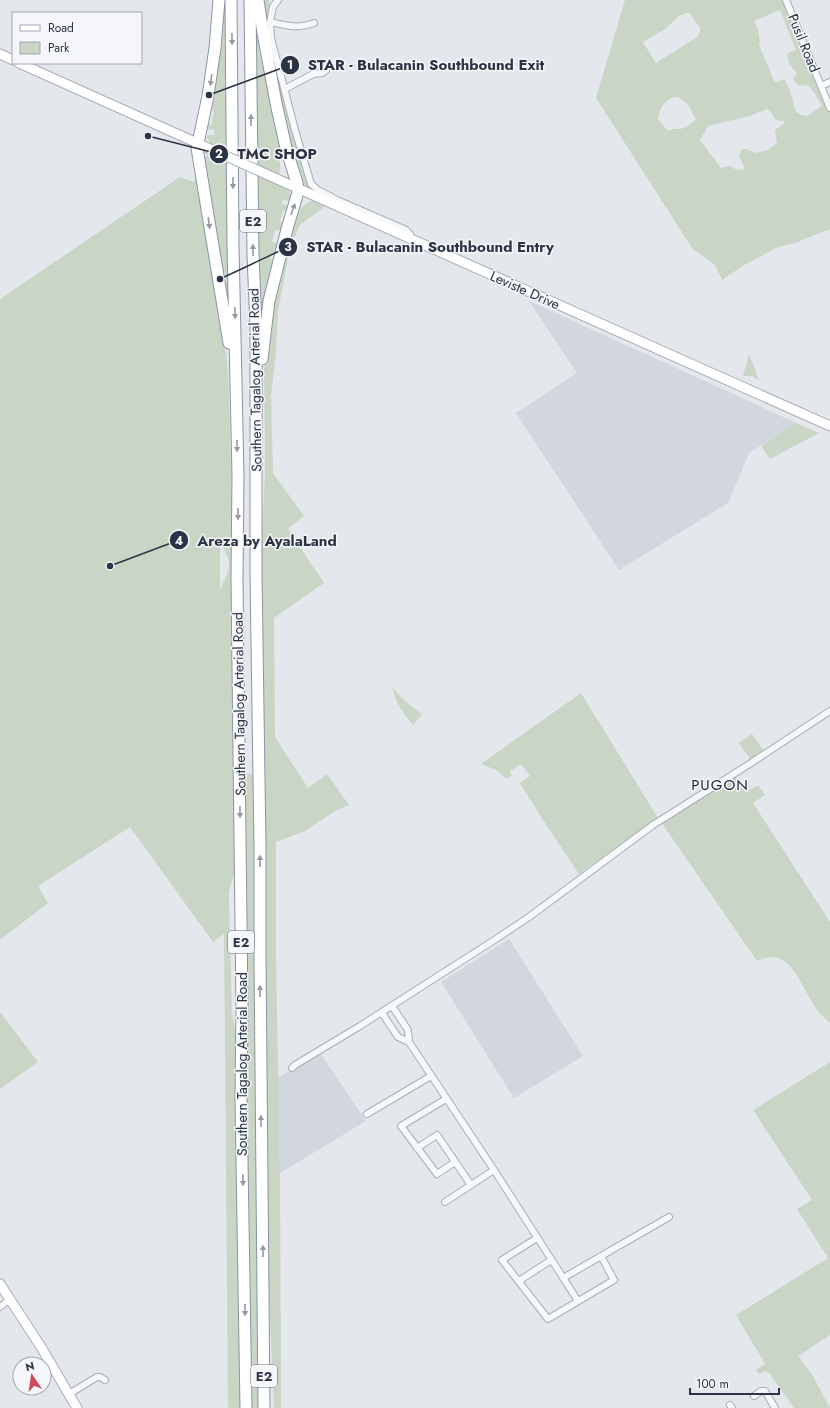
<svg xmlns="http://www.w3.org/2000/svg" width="830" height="1408" font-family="Jost,sans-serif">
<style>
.built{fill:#d2d6de}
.green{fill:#c9d6c5;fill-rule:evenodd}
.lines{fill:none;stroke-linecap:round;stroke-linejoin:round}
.street-casing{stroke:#a9aeb7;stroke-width:8}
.secondary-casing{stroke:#a9aeb7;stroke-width:11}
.highway-casing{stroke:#8b94a3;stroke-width:13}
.street{stroke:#f7f8fa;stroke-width:6}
.secondary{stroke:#fff;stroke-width:9}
.highway{stroke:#fff;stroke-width:11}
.secondary-bridge-casing{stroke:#a9aeb7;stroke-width:11;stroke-linecap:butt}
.secondary-bridge{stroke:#fff;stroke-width:9}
.oneway{fill:#959aa2}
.labels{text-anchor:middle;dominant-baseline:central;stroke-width:3;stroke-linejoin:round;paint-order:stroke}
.shield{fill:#f4f6f9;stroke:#676e7b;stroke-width:1}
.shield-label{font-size:13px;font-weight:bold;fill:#2b3445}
.street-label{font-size:14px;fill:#2b3445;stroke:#f4f6f9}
.neighbourhood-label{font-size:15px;letter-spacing:1px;fill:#1d2536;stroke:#f4f6f9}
.leader{fill:none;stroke:#2b3445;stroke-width:1.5}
.callout-dot{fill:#2b3445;stroke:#f4f6f9;stroke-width:1.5}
.mark-label{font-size:12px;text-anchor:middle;font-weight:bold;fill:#fff}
.callout-label{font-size:15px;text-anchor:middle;font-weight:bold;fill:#2b3445;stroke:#f4f6f9;stroke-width:3;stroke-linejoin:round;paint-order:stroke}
</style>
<rect width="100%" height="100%" fill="#e4e7ec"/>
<path class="built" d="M 529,301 L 751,402 L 796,423 L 749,453 L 728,503 L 619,570 L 516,413 L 577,373 Z
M 509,939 L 583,1056 L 514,1098 L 441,982 Z
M 320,1053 L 366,1121 L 280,1173 L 278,1078 Z"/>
<path class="green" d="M 222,0 L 226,0 L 228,171 L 233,340 L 222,283 L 227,281 L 225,273 L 221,273 L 203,158 L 210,154 L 217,158 L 220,157 L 207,138 L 207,135 L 214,135 L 214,130 L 206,129 L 207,121 L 211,126 L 214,112 L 212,110 C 213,104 215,98 216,92 L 214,91 Z
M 255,0 L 260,47 L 259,49 L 260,56 L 264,64 L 280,143 L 280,172 L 278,174 L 274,173 L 272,182 C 279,186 297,189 289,201 L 283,200 L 282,204 L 288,206 L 287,213 L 284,209 L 280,221 L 283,225 L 281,230 L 275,231 L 272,241 L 278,244 L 276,255 L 272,254 L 270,258 L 273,262 L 262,311 L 261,309 L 258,254 Z
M 262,0 L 269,0 L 270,8 L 268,30 L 314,190 L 306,187 L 299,175 L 290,148 Z
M 625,0 L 782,0 L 830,114 L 830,229 L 795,243 L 778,247 L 744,265 L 722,280 L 715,265 L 692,248 L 596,98 ZM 780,10 L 796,50 L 790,52 L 787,54 L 790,65 L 797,73 L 793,79 L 798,85 L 804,86 L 808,85 L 814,92 L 822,106 L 807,116 C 795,114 795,111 793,101 C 791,93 788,85 784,79 L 775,83 L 759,45 C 761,36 758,29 754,21 ZM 689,12 L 700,28 L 700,32 L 697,37 L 656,63 L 643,42 L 665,29 L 679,16 ZM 673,97 L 678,97 L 688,105 L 696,119 C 691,123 687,128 679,129 C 675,129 674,128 670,131 L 667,130 L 658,119 C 660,108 663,102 673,97 ZM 767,109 C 776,115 770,121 784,121 L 785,123 L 775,130 L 777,143 L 768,150 L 756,153 L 747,149 L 742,149 L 739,156 L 744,167 L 743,170 L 735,169 L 730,166 L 721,168 L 700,140 L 708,126 L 750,116 Z
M 196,172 L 212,276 L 223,324 L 228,371 L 233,532 L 236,867 L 229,892 L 229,901 L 232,1013 L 238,1044 L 242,1408 L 228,1408 L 224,934 L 213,942 L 130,827 L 38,886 L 48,903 L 0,940 L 0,299 L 180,177 L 194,182 ZM 220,541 C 222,546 225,551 227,556 C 233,568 224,579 220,590 Z
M 314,200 L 327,205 L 300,225 L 290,248 L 278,311 L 276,351 L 271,395 L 273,473 L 304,516 L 288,529 L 324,583 L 274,618 L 275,737 L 308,788 L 327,774 L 349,805 L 335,811 L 305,831 L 276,842 L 276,956 L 280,1173 L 281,1408 L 274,1408 L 268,1273 L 261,560 L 265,470 L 264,370 L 267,337 L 273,302 L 287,247 L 289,245 L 292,235 L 290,234 C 295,219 298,204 314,200 Z
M 749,354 L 759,380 L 752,376 L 743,376 Z
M 796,423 L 819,433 L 770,459 L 761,446 Z
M 392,687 L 406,702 L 422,714 L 413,725 C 403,713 396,704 392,687 Z
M 581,693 L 658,818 L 579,874 L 539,814 L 520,783 L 530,776 L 521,764 L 510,771 L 512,775 L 507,779 L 496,770 L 481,764 Z
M 752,734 L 764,751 L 751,760 L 739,743 Z
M 244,774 L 255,774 L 261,1408 L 250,1408 L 246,1113 Z
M 736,776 L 746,792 L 758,785 L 765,795 L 753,803 L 830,922 L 830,1023 C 822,1016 815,1009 810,999 C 798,978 788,946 757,961 L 661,822 Z
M 0,1012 L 38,1062 L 0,1089 Z
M 830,1062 L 830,1335 L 798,1356 L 813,1376 L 830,1408 L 794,1408 L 770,1374 L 765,1371 L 759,1374 L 756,1370 L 765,1364 L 736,1315 L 828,1258 L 797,1209 L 812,1200 L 753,1110 Z"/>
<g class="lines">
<defs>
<path id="street" d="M 278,0 L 273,7 L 270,22 L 271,38 L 295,130 L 311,184 L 318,190 L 337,200 L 406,230 L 410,234 L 409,238
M 786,0 L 830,108
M 270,22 C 288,26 296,29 314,23
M 821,86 L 830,82
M 285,89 L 313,74 L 322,73 L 326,70
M 392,1006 L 408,1030 L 409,1042
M 382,1013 L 398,1037 L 409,1042 L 494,1170 L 578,1301
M 292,1068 L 295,1065 L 360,1026 L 496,939 L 529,917 L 653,825 L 751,763 L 830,711
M 446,1099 L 401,1126 L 437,1174 L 455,1162
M 367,1114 L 431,1076
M 417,1148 L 437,1135 L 471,1185
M 445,1202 L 494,1170
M 537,1238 L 502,1260 L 548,1319 L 614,1280 L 601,1256
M 563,1278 L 669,1217
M 519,1281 L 551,1260
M 0,1307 L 10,1299
M 69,1394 L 97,1377 L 100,1377 L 105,1380
M 754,1396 L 761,1391 L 765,1391 L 775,1408
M 730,1405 L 732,1408"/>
<path id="secondary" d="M 0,54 L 13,60
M 19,63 L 215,151
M 277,179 L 830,426
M 0,1284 L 41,1347 L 77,1408"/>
<path id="highway" d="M 219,0 L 215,48 L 208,96 L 197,148 L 229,343
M 231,0 L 233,245 L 238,475 L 237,579 L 242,1009 L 241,1098 L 246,1408
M 250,0 L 253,255 L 256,327 L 256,574 L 260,847 L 260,956 L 264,1408
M 258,0 L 263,33 L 276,103 L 286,148 L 297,183 L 298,192 L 287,229 L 269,301 L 262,359"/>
</defs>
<use href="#street" class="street-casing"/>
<use href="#secondary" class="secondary-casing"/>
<use href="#highway" class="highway-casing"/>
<use href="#street" class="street"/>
<use href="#secondary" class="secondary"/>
<use href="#highway" class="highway"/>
<defs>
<path id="secondary-bridge" d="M 215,151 L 277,179"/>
</defs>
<use href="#secondary-bridge" class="secondary-bridge-casing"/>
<use href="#secondary-bridge" class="secondary-bridge"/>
</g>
<defs><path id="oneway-solid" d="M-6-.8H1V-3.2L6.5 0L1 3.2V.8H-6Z"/></defs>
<g class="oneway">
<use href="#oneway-solid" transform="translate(232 39) rotate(89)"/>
<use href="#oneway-solid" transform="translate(211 80) rotate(98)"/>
<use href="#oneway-solid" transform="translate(251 120) rotate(-90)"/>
<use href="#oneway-solid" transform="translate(233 183) rotate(90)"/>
<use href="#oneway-solid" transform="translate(293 209) rotate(-70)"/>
<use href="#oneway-solid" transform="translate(209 223) rotate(82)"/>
<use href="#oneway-solid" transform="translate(253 250) rotate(-91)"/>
<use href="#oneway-solid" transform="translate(235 313) rotate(88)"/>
<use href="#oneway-solid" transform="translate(237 446) rotate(89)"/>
<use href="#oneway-solid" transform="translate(238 514) rotate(91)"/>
<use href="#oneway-solid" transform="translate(240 812) rotate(90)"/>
<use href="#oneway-solid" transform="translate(260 861) rotate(-91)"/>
<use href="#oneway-solid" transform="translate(260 991) rotate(-91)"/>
<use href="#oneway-solid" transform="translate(261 1121) rotate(-91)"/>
<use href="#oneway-solid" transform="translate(243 1180) rotate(89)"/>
<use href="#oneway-solid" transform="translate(263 1251) rotate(-90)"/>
<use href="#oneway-solid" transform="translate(245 1310) rotate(89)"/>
</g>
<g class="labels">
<g class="shield">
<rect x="240" y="210" width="26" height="22" rx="3"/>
<rect x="228" y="931" width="26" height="22" rx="3"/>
<rect x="251" y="1365" width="26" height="22" rx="3"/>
</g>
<g class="shield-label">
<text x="253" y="221">E2</text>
<text x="241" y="942">E2</text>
<text x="264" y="1376">E2</text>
</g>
<g class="street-label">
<text transform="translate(804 43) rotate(68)">Pusil Road</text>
<text transform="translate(525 290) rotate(24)">Leviste Drive</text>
<text transform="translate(255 380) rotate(-91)">Southern Tagalog Arterial Road</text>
<text transform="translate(239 704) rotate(-91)">Southern Tagalog Arterial Road</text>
<text transform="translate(242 1064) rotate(-90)">Southern Tagalog Arterial Road</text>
</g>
<g class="neighbourhood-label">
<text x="720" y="785">PUGON</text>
</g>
</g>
<path class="leader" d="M209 95L290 65M148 136L219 154M220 279L288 247M110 566L179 540"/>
<g class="callout-dot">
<circle cx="209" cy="95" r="4"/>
<circle cx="148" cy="136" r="4"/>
<circle cx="220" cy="279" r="4"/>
<circle cx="110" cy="566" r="4"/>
<circle cx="290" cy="65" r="10"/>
<circle cx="219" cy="154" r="10"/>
<circle cx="288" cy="247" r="10"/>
<circle cx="179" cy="540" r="10"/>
</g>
<g class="mark-label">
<text x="290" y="69">1</text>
<text x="219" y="158">2</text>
<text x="288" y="251">3</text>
<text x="179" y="545">4</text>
</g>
<g class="callout-label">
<text x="426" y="70">STAR - Bulacanin Southbound Exit</text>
<text x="277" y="159">TMC SHOP</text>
<text x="430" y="252">STAR - Bulacanin Southbound Entry</text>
<text x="267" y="546">Areza by AyalaLand</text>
</g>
<rect x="12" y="12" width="130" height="52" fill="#f4f6f9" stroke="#a4a8b1"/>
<rect x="20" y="25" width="20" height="6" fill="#ffffff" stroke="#a4a8b1"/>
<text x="48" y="32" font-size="12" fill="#2b3445">Road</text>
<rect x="20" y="42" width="20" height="12" fill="#c9d6c5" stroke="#a4a8b1"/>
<text x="48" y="52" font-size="12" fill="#2b3445">Park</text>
<g transform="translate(32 1376) rotate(347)"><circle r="19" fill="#f4f6f9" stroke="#a4a8b1"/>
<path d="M0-3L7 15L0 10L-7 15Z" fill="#d1495b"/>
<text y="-6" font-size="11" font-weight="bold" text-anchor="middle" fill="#2b3445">N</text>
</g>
<path d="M690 1388v6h89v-6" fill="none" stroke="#2b3445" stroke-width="2"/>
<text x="696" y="1388" font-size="12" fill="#2b3445" stroke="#f4f6f9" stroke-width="3" paint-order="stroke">100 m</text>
</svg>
